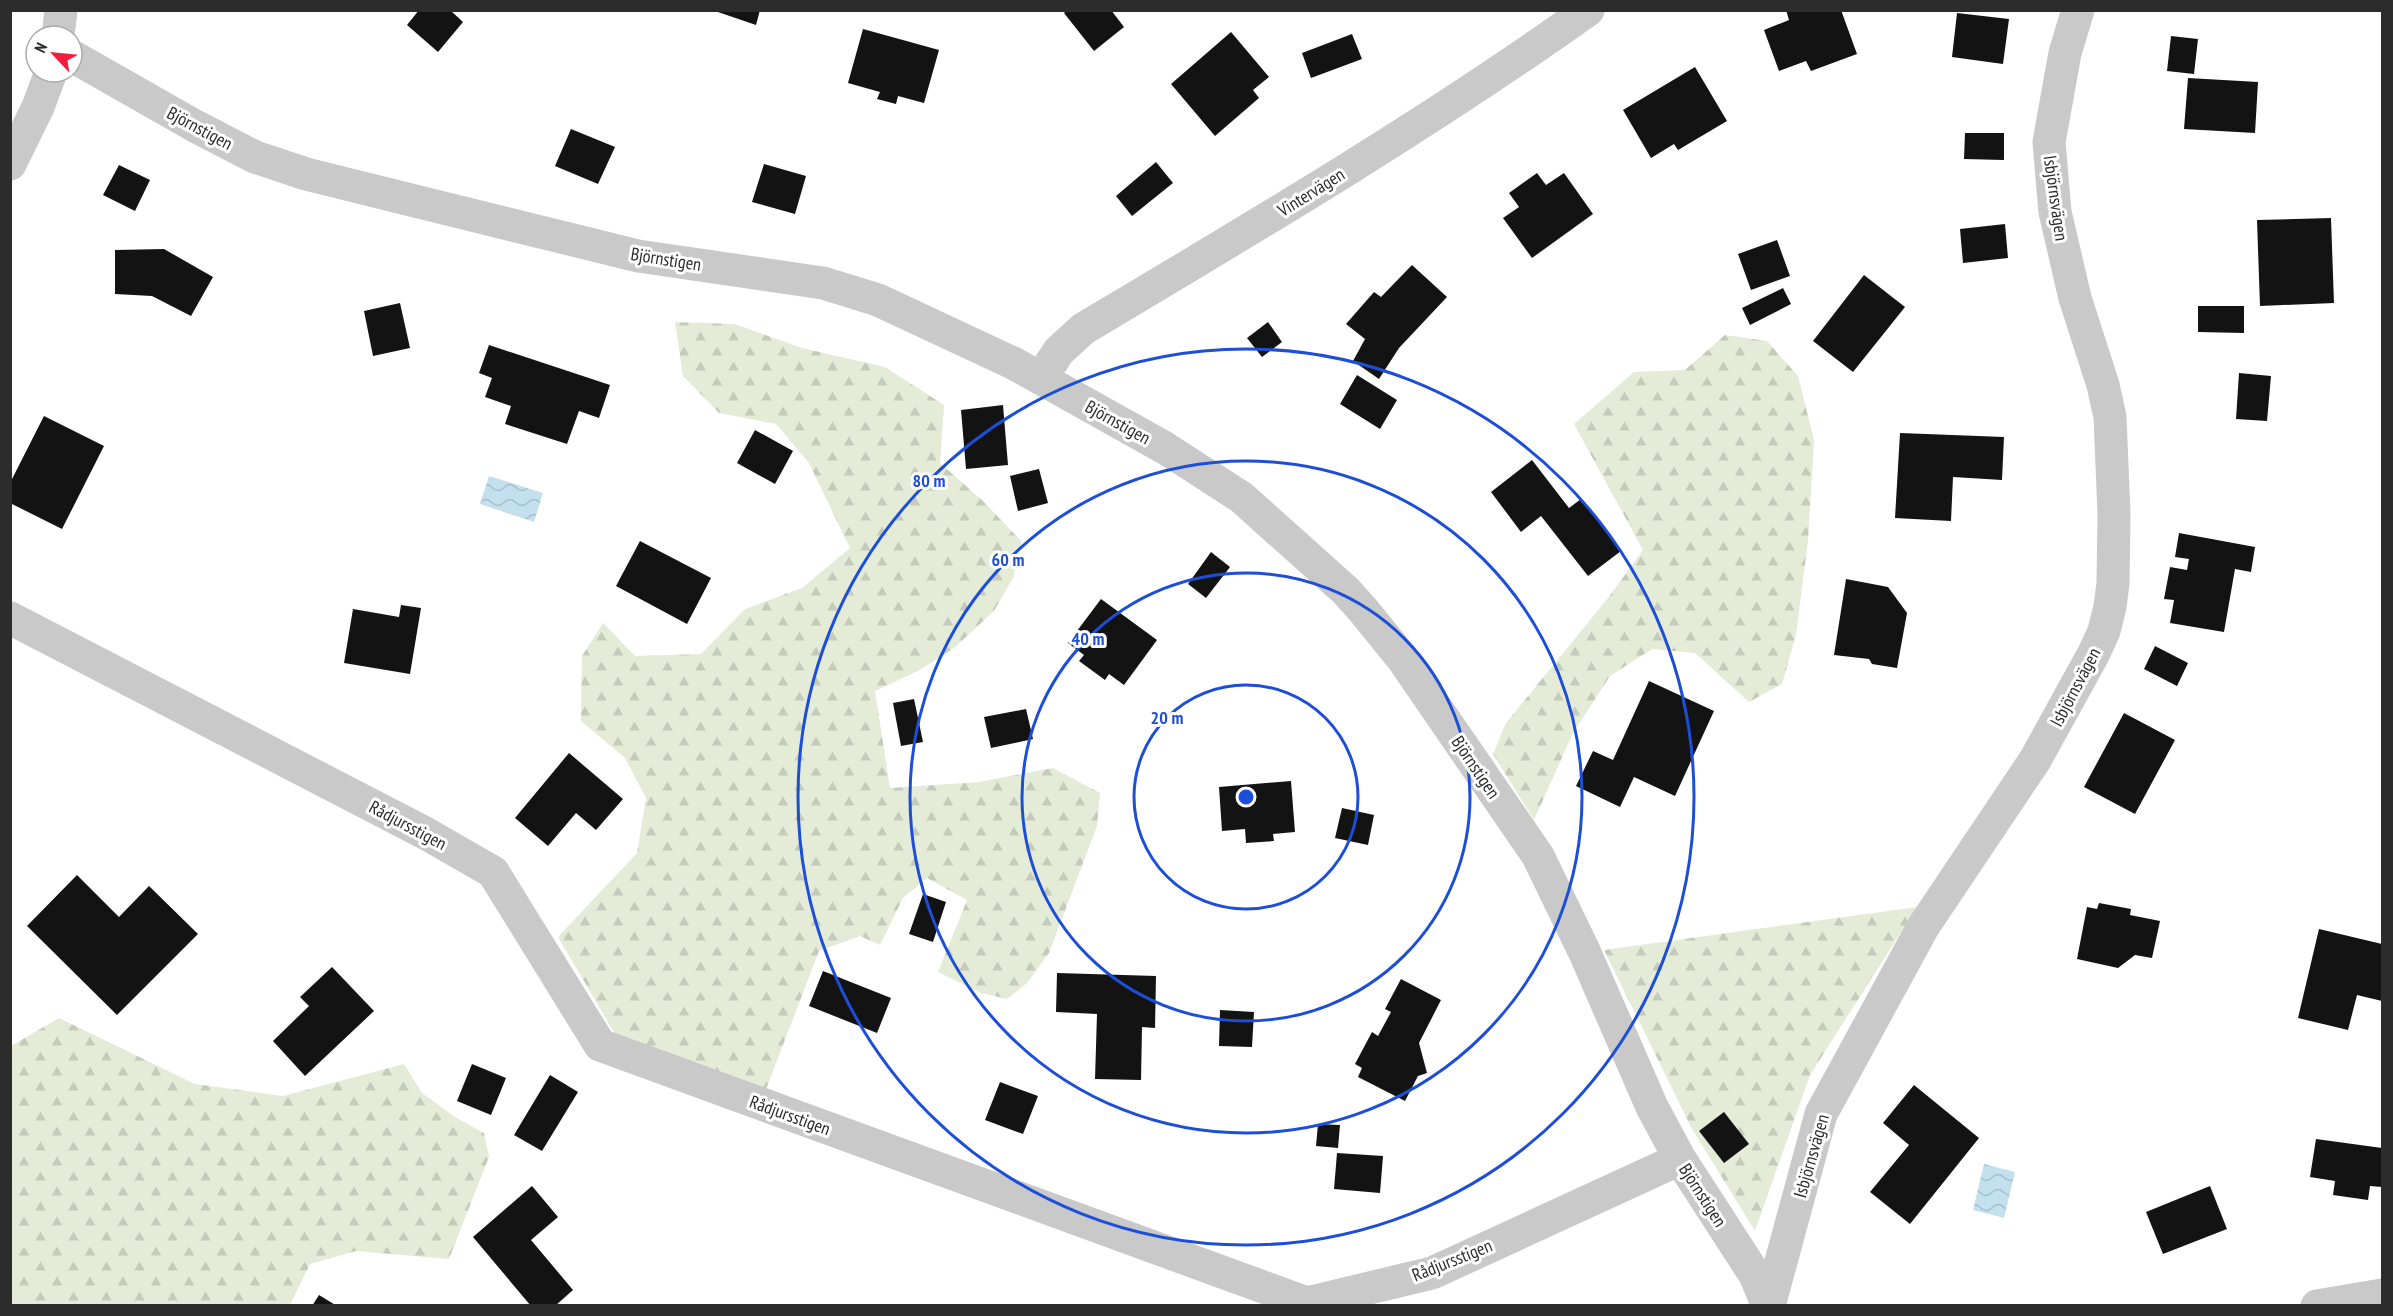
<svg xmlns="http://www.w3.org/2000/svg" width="2393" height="1316" font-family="'PT Sans Narrow',sans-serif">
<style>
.forest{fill:url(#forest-firs)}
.water{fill:url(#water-waves)}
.building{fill:#131313}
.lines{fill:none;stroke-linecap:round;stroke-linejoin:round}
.minor{stroke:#c9c9c9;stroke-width:33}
.ring{fill:none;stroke:#1d4ed8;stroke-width:3}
.labels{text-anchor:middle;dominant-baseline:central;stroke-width:6;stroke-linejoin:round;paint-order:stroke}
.street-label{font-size:18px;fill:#2c2c2c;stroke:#fff}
.centre{fill:#1d4ed8;stroke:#fff;stroke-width:3}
.ring-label{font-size:18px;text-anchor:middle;font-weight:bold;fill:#1d4ed8;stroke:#fff;stroke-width:6;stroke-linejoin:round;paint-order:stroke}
</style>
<defs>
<pattern id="forest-firs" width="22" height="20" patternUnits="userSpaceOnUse" patternTransform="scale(1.5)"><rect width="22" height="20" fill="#e4ecd8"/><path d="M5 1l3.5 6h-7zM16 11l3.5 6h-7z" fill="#c4cbba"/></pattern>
<pattern id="water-waves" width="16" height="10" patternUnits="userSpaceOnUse" patternTransform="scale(1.5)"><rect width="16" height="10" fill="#c2e0ee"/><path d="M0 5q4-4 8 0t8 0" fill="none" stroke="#a7c0cc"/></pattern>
</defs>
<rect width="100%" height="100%" fill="#fff"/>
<path class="forest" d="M 675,322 L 735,324 L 802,348 L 885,367 L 944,405 L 940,463 L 984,502 L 1022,542 L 1013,578 L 994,611 L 954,648 L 920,670 L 875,691 L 890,788 L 979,782 L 1053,768 L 1100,793 L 1097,826 L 1049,953 L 1027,983 L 1007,999 L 981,993 L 938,972 L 967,900 L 927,878 L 903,898 L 880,945 L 860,936 L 819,951 L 765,1092 L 615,1034 L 558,937 L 637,853 L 646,798 L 625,758 L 581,721 L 582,656 L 603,623 L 635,656 L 701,654 L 745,609 L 802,588 L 850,548 L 809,463 L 776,424 L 719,413 L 683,376 Z
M 1725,335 L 1767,341 L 1798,376 L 1814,440 L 1808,541 L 1796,635 L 1782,684 L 1749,702 L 1695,653 L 1652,649 L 1610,676 L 1573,733 L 1534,820 L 1493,754 L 1506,723 L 1608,598 L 1643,550 L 1574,424 L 1634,372 L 1685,370 Z
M 1917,907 L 1810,1075 L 1755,1231 L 1692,1129 L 1604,950 Z
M 59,1018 L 195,1084 L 283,1096 L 404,1064 L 422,1093 L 455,1117 L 484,1133 L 489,1157 L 449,1259 L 356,1251 L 310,1264 L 290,1305 L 11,1305 L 11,1046 Z"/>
<path class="water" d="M 489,476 L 543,493 L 534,522 L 480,504 Z
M 1984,1164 L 2015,1172 L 2004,1218 L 1973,1210 Z"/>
<path class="building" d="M 419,10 L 450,10 L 463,22 L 438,52 L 407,25 Z
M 712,10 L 760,10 L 756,25 Z
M 1067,10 L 1111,10 L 1124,27 L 1094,51 L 1064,13 Z
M 1786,10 L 1841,10 L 1857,54 L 1811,71 L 1806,61 L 1779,71 L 1764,30 L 1789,20 Z
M 1957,13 L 2009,19 L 2003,64 L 1952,57 Z
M 863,29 L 939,50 L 924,103 L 898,96 L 896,104 L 877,99 L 880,92 L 848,83 Z
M 1231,32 L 1269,77 L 1253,90 L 1259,98 L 1215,136 L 1171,84 Z
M 1352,34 L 1362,59 L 1311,78 L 1302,53 Z
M 2171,36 L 2198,39 L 2194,74 L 2167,71 Z
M 1695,67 L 1727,121 L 1678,150 L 1674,144 L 1651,158 L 1623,110 Z
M 2188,78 L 2258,82 L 2255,133 L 2184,129 Z
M 571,129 L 615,147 L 598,184 L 555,166 Z
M 1965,133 L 2004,133 L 2004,160 L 1964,159 Z
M 1156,162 L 1173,183 L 1132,216 L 1116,196 Z
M 764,164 L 806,176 L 795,214 L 752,202 Z
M 119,165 L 150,180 L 135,211 L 103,195 Z
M 1537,173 L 1546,185 L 1564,173 L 1593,214 L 1532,258 L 1503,218 L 1519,207 L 1509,193 Z
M 2331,218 L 2334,303 L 2260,306 L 2257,220 Z
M 2005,224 L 2008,258 L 1963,263 L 1960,229 Z
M 1777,240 L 1790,276 L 1751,290 L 1738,254 Z
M 164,249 L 213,277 L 191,316 L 152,296 L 115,294 L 115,250 Z
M 1412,265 L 1447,297 L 1399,348 L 1379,379 L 1353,361 L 1365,339 L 1346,324 L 1374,292 L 1381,297 Z
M 1864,275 L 1905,307 L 1853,372 L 1813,341 Z
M 1783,288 L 1791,304 L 1750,325 L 1742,308 Z
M 400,303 L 410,348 L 373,356 L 364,311 Z
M 2198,306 L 2244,306 L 2244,333 L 2198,332 Z
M 1268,322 L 1282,342 L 1262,357 L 1247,338 Z
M 489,345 L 610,385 L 599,418 L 579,411 L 567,444 L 505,424 L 511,406 L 485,397 L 492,378 L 479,373 Z
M 2239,373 L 2271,376 L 2267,421 L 2236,419 Z
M 1357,375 L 1397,400 L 1380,429 L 1340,404 Z
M 1003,405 L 1008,465 L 966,469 L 961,410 Z
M 44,416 L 104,446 L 62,529 L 10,503 L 10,483 Z
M 755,430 L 793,451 L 775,484 L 737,463 Z
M 1900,433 L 2004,437 L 2002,480 L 1953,477 L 1951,521 L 1895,518 Z
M 1532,460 L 1569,508 L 1581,499 L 1621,551 L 1588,576 L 1541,516 L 1521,532 L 1491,492 Z
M 1039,469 L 1048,503 L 1018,511 L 1010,476 Z
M 2179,533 L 2255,547 L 2251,572 L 2235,569 L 2224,632 L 2170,623 L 2174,600 L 2164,599 L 2170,567 L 2187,570 L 2189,559 L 2175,557 Z
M 640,541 L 711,578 L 687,624 L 616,586 Z
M 1211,552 L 1230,567 L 1206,598 L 1188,584 Z
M 1846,579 L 1888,587 L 1907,613 L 1897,668 L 1872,664 L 1869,659 L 1834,655 Z
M 1101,599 L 1157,640 L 1124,685 L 1109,674 L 1105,680 L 1079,661 L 1084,655 L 1068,643 Z
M 401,605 L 421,608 L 410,674 L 344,663 L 353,609 L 399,617 Z
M 2155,646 L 2188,663 L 2177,686 L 2144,669 Z
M 1649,681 L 1714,711 L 1675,796 L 1634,777 L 1620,807 L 1576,786 L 1593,751 L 1613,760 Z
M 914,699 L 923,742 L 901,746 L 893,703 Z
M 1026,709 L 1033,739 L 991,748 L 984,717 Z
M 2124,713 L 2175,740 L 2135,814 L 2084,787 Z
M 569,753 L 623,799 L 596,830 L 576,813 L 548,846 L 515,818 Z
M 1291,781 L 1295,832 L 1273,834 L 1274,841 L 1246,843 L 1245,829 L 1222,831 L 1219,787 Z
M 1342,808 L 1374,815 L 1368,845 L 1335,838 Z
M 77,875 L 119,917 L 149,886 L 198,934 L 117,1015 L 27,926 Z
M 923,894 L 946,902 L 933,942 L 909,934 Z
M 2099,903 L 2131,909 L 2130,915 L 2160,921 L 2152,958 L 2135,955 L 2118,968 L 2077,959 L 2087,907 L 2097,909 Z
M 2319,929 L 2382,944 L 2382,1001 L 2357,995 L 2348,1030 L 2298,1018 Z
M 332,967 L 374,1011 L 305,1076 L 273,1041 L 309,1006 L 300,997 Z
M 823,971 L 891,998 L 877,1033 L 809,1006 Z
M 1057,973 L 1156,976 L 1155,1028 L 1142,1027 L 1141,1080 L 1095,1079 L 1097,1014 L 1056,1012 Z
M 1401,979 L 1441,1000 L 1419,1043 L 1427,1073 L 1418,1076 L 1405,1101 L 1358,1077 L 1362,1068 L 1355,1064 L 1372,1032 L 1378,1036 L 1391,1012 L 1385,1009 Z
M 1220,1010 L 1254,1012 L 1252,1047 L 1219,1046 Z
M 472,1064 L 506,1078 L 491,1115 L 457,1101 Z
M 550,1075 L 578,1092 L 542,1151 L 514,1135 Z
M 1000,1082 L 1038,1096 L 1023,1134 L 985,1120 Z
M 1914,1085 L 1979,1138 L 1910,1224 L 1870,1192 L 1909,1145 L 1883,1123 Z
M 1724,1112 L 1749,1144 L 1724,1163 L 1699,1131 Z
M 1318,1124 L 1340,1125 L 1338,1148 L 1316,1146 Z
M 2316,1139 L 2382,1148 L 2382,1187 L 2370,1186 L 2368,1200 L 2333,1195 L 2335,1181 L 2310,1177 Z
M 1337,1153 L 1383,1156 L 1380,1193 L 1334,1189 Z
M 532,1186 L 558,1217 L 531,1240 L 573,1290 L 555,1306 L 531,1306 L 473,1237 Z
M 2210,1186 L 2227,1229 L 2163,1254 L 2146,1212 Z
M 319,1295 L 337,1306 L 312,1306 Z"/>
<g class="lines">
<path class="minor" d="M 58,36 L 61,10
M 72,56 L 195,126 L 255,157 L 306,174 L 638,256 L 823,283 L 878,300 L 1013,363 L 1165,448 L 1241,497 L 1346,591 L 1363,610 L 1402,658 L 1538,856 L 1585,953 L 1652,1107 L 1680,1159 L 1755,1275 L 1768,1306
M 10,164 L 38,107 L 51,72
M 1041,378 L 1059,351 L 1083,329 C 1254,227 1425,126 1588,10
M 10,618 L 425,833 L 493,872 L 600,1045 L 1307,1303 L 1432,1273 L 1680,1159
M 1769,1306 L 1821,1114 L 1923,927 L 2035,760 L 2094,653 L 2104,631 L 2110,607 L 2113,583 L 2114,514 L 2110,417 L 2103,385 L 2075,298 L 2055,212 L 2049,142 L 2065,53 L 2078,10
M 2317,1306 L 2382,1295"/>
</g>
<g class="ring">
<circle cx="1246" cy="797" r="112"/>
<circle cx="1246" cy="797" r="224"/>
<circle cx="1246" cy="797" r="336"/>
<circle cx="1246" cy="797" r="448"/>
</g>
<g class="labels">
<g class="street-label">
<text transform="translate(200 128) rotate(28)">Björnstigen</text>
<text transform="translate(1311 192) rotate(-32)">Vintervägen</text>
<text transform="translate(2056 198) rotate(82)">Isbjörnsvägen</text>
<text transform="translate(666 259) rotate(9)">Björnstigen</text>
<text transform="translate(1118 422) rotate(29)">Björnstigen</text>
<text transform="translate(2075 687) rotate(-62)">Isbjörnsvägen</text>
<text transform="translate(1476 767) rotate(56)">Björnstigen</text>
<text transform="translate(408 825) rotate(28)">Rådjursstigen</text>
<text transform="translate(790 1115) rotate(20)">Rådjursstigen</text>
<text transform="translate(1811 1156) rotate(-74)">Isbjörnsvägen</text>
<text transform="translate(1703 1195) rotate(57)">Björnstigen</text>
<text transform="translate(1452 1260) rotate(-22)">Rådjursstigen</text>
</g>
</g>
<circle cx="1246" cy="797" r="9" class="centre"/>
<g class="ring-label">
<text x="929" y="487">80 m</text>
<text x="1008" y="566">60 m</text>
<text x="1088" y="645">40 m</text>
<text x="1167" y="724">20 m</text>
</g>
<rect width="2393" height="1316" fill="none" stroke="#2c2c2c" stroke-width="24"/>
<g transform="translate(54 54) rotate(296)"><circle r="28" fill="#ffffff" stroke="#ababab" stroke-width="1.5"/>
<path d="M0-4.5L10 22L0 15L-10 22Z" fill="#f41d3e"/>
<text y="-9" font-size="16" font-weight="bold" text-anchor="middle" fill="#2c2c2c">N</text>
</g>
</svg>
